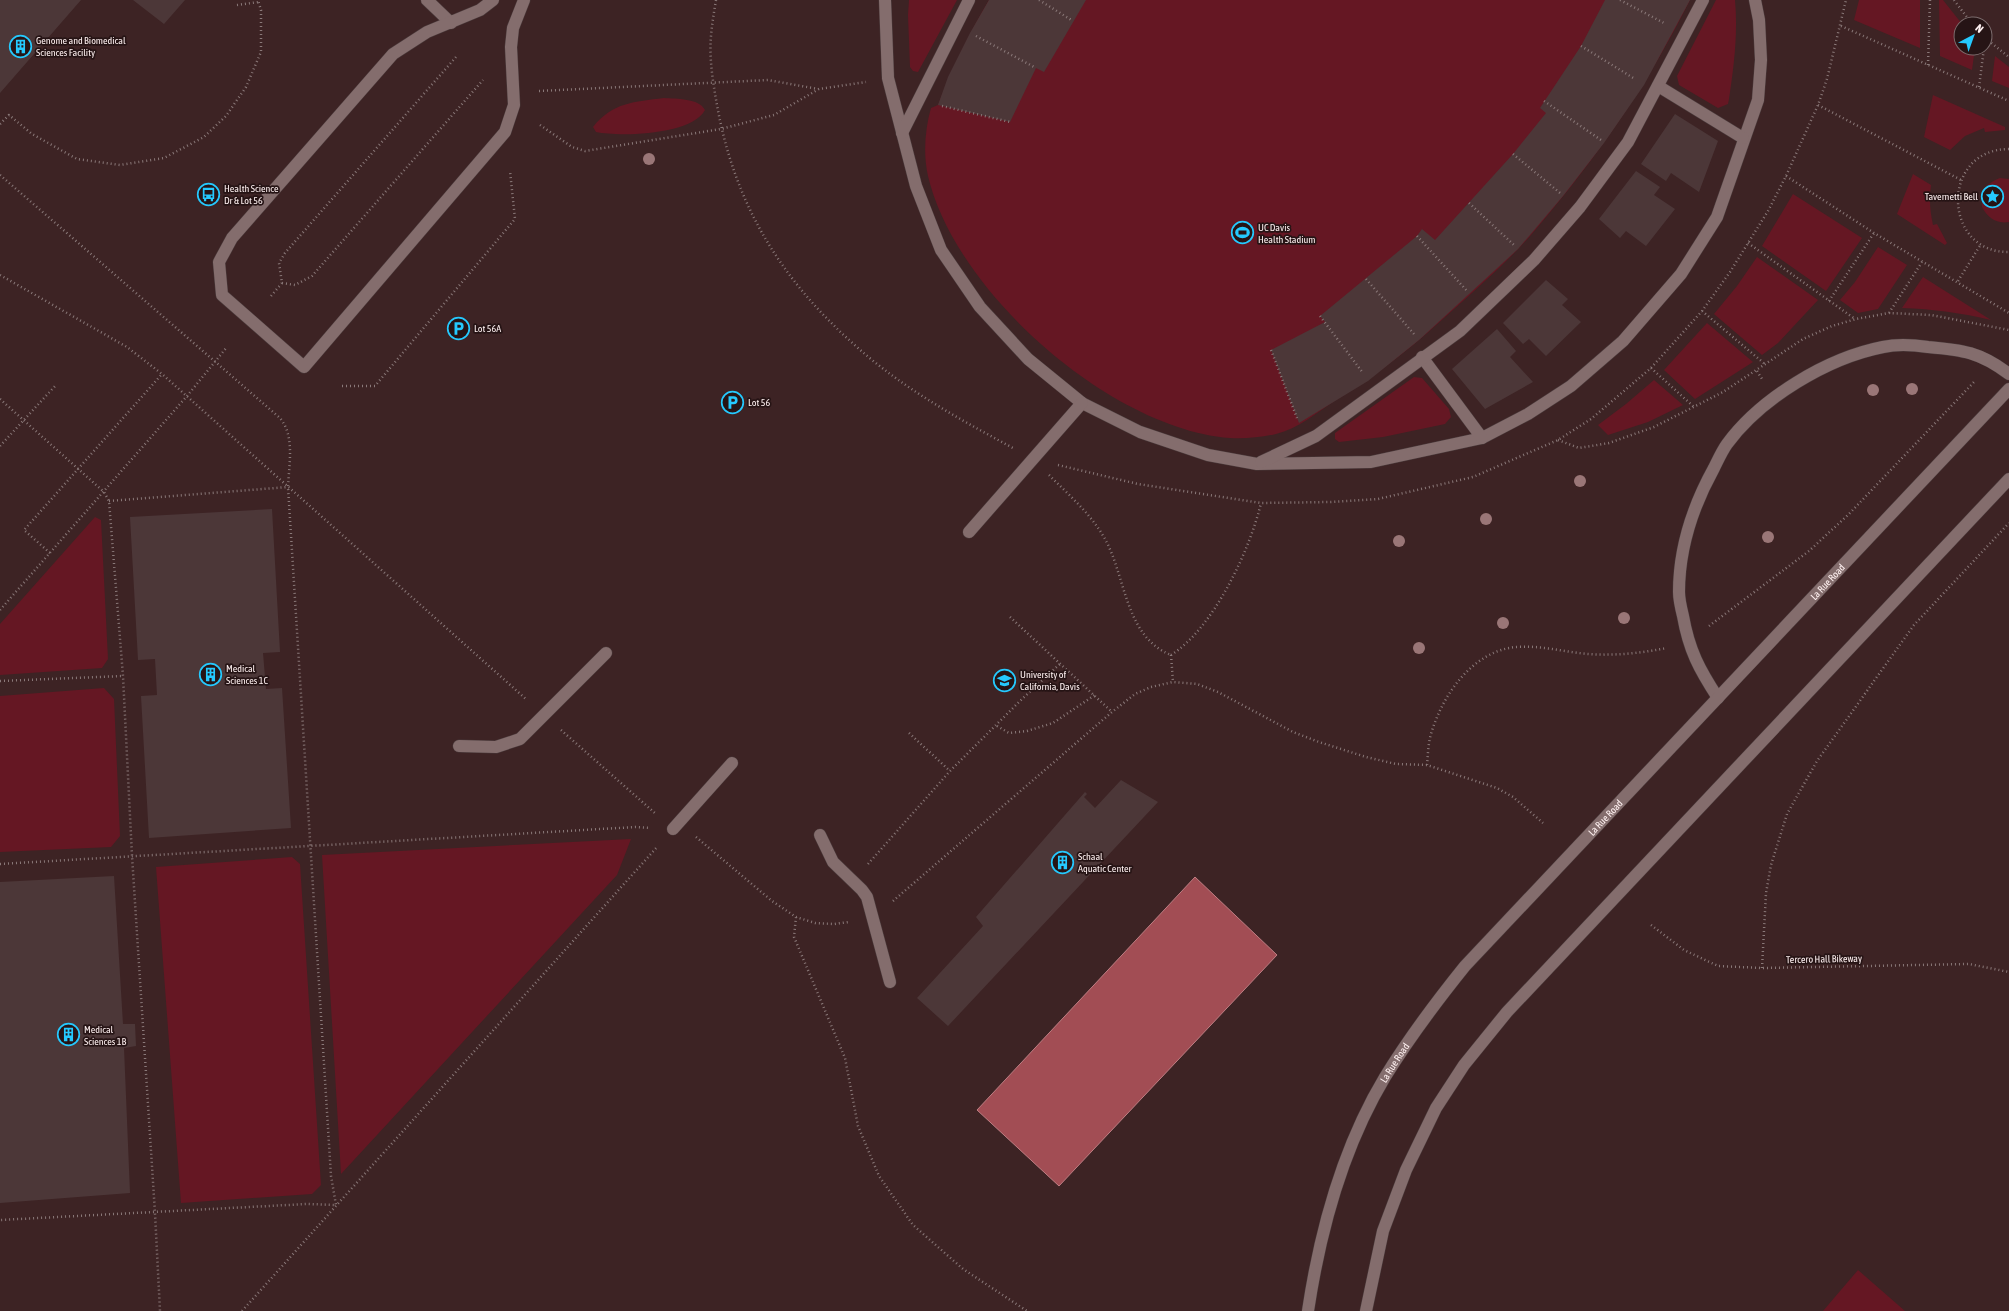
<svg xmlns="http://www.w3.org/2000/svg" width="2009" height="1311" font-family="'Asap Condensed',sans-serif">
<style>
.built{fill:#3d2324;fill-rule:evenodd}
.green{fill:#651723}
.water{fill:#a24d54;stroke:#be7e83}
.building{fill:#4c3738}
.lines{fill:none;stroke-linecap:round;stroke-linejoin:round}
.minor-casing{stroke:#4a3a3b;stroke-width:13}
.path{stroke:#8a7979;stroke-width:2.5;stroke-dasharray:1 3;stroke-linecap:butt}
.minor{stroke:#846d6d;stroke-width:12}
.tree{fill:#9a7677}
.labels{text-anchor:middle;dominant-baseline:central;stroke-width:3.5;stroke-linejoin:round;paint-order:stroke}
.poi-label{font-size:10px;fill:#fef0f0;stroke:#261415;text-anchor:start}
.street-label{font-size:10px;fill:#fef0f0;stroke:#261415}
</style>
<rect width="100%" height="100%" fill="#301d1e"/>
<path class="built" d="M 0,0 L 2009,0 L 2009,1311 L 0,1311 ZM 1961,24 L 1985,24 L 1985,48 L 1961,48 Z"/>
<path class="green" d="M 909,0 L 957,0 L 918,72 L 913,71 L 910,67 L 908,15 Z
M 989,0 L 1690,0 C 1652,76 1605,146 1551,211 C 1540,224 1529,238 1517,250 C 1497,271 1475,290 1454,309 C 1417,343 1379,374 1336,400 C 1317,412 1298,429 1276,434 C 1263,437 1244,439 1230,438 C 1111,429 955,292 928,176 C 923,154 925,129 931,108 L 938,105 C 952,68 969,34 989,0 Z
M 1716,0 L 1735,0 C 1738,34 1734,66 1729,99 L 1728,104 L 1718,108 L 1679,85 L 1677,76 Z
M 1859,0 L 1920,0 L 1920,48 L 1854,20 Z
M 1939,0 L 1943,0 L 1962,24 L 1961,48 L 1975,48 L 1972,70 L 1940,56 Z
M 1995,56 L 2009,67 L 2009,88 L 1992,81 Z
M 1933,95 L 2005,127 L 2005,130 L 1985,132 L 1984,128 L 1965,136 L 1950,150 L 1924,137 Z
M 664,98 C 676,99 699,98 705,110 C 692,135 620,137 596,132 L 593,127 C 613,102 634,102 664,98 Z
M 1913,174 L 1931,185 C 1929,199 1930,211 1933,225 L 1937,224 L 1947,243 L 1945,245 L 1897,214 Z
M 2000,178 L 2009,179 L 2009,222 C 1996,224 1988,218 1982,207 C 1981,193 1985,183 2000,178 Z
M 1793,194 L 1862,238 L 1826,291 L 1762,246 Z
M 1878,247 L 1907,265 L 1878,309 L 1858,313 L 1840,300 L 1855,282 Z
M 1757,257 L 1818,300 L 1778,343 L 1762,355 L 1714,314 L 1737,286 Z
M 1923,277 L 1991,320 C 1962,313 1933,309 1902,308 Z
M 1707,323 L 1753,362 L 1695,399 L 1664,370 Z
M 1414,377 L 1422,378 L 1449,409 L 1451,417 L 1445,424 L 1383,437 L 1339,442 L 1335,439 L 1335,433 Z
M 1654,380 L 1683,405 L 1648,422 L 1608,435 L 1598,425 L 1626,404 Z
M 95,517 L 101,520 L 108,659 L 102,668 L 0,675 L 0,624 Z
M 104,688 L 114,699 L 120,836 L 111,847 L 0,852 L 0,696 Z
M 631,839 L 617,875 L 341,1174 L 322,855 Z
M 292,857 L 300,864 L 321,1185 L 312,1194 L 181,1203 L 156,867 Z
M 1858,1270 L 1905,1311 L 1823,1311 Z"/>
<path class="water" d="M 1195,877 L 1277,955 L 1059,1186 L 977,1110 Z"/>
<path class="building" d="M 0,0 L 81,0 L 0,93 Z
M 133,0 L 185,0 L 164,24 Z
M 989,0 L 1086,0 L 1044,72 L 1036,68 L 1010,122 L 938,105 L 948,77 L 970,33 Z
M 1605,0 L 1690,0 L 1644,85 L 1604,143 L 1563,196 L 1518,249 L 1419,340 L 1368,381 L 1299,423 L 1271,350 L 1325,322 L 1320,316 L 1417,236 L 1422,229 L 1435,240 L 1513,154 L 1546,113 L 1540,108 L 1581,46 Z
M 1675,114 L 1718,141 L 1699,192 L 1671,173 L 1666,181 L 1641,164 Z
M 1636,171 L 1660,187 L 1654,195 L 1675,209 L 1646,246 L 1626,231 L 1620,238 L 1599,219 Z
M 1546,280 L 1568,299 L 1562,305 L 1581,322 L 1546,356 L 1529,339 L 1523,344 L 1503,323 Z
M 1497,329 L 1516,351 L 1510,357 L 1533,382 L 1485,409 L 1452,369 Z
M 272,509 L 280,652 L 263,653 L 266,689 L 282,688 L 291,828 L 149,838 L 141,696 L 157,695 L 155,659 L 138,660 L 130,517 Z
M 1121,780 L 1158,802 L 948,1026 L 917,998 L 983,926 L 976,917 L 1085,792 L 1087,794 L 1084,797 L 1095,808 Z
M 114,876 L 123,1024 L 135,1024 L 136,1046 L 124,1048 L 130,1193 L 0,1203 L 0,882 Z"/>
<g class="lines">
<defs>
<g id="minor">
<path d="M 427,0 L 451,23"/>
<path d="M 493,0 L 480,10 L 427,32 L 393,54 L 232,238 L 219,262 L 222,295 L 304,367 L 505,132 L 514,105 L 511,47 L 513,28 L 524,0"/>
<path d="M 885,0 L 888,78 L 916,186 L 941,250 L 980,307 L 1028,359 L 1082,403 L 1140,432 L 1208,455 L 1257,464 L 1371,462 L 1482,438 L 1528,414 L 1571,386 L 1623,341 L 1681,274 L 1717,217 L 1758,100 L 1761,60 L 1759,20 L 1755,0"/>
<path d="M 1658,86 L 1743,138"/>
<path d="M 902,133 L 969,0"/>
<path d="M 1422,357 L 1482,438"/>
<path d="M 1261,462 L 1316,436 L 1460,331 L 1534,260 L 1580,207 L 1628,142 L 1703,0"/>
<path d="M 969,532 L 1082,403"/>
<path d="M 1718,698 C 1699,669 1689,650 1683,616 C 1681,608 1679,599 1679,592 C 1679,548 1693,506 1714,468 C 1718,460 1722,451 1727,444 C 1761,398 1827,358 1883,347 C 1897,344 1914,345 1928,347 C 1963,350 1980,352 2009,374"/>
<path d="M 459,746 L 496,747 L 520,739 L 606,653"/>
<path d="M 673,829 L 732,763"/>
<path d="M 820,835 L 833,862 L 862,890 L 867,897 L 890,982"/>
<path id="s1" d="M 1308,1311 C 1320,1231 1343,1147 1385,1077 C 1409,1038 1436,1002 1465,966 L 2009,389"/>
<path d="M 1366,1311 L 1383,1231 L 1406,1170 L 1436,1108 L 1464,1065 L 1507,1012 L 2009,479"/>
</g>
</defs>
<use href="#minor" class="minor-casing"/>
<path class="path" d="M 716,0 C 714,12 712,24 711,36 C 709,58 713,83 717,105 C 735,206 782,281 858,348 C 904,389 959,419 1013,448
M 1039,0 L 1073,21
M 1620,0 L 1664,23
M 1954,0 L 1972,24
M 237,5 L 259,2
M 1841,26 L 2009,101
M 976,36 L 1036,68
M 1985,38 L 2009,57
M 1581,46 L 1635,79
M 1928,65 L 1930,0
M 1979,87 L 1984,48
M 539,91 L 768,80 L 818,89
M 1544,101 L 1601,140
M 1818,105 L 1961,180
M 942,106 L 1010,122
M 0,124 L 9,115 L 32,134 L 77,159 L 120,165 L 164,158 L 204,137 L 226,116 L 246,87 L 261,52 L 261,10 L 258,0
M 540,125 L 572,147 L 585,151 L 721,129 L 774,115 L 819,89 L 866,82
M 2009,149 C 1940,149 1942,253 2009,252
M 1513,154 L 1560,193
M 0,175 L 280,418 C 295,436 289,464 288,487 L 331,1176 L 336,1205 L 307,1204 L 0,1220
M 1786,176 L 1874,233 L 2009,313
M 1469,203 L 1515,246
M 1417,236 L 1468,292
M 1748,243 L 1855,319
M 0,275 L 127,347 L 162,374 L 527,700
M 1366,279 L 1414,334
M 1958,281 L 1981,244
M 282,283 L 295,285 L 312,276 L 483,80
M 271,296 L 282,283 L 279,263 L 285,253 L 456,57
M 1829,301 L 1874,233
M 1702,311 L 1766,365
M 1889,313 L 1922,262
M 1320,316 L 1363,373
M 1271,350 L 1297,418
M 1651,368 L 1694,407
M 1757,371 L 1762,379
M 342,386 L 375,386 L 515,219 L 510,171
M 0,399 L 104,492 L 109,501 L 123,676 L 132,856 L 155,1213 L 160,1311
M 1558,440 L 1579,448 L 1609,443 L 1654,427 L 1723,392 L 1803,339 L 1832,326 L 1856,319 L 1889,313 L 1931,315 L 2009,330
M 0,446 L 56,385
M 1058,465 L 1138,484 L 1261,503 L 1331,502 L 1378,499 L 1473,477 L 1558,440 L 1591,419 L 1651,368 L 1702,311 L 1730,272 L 1768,211 L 1786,176 L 1818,105 L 1827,79 L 1846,0
M 1049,475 C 1069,495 1091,514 1105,539 C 1126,577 1125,637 1171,655
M 109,501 L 288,487
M 50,553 L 24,530 L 162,374
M 0,610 L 187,396 L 227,347
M 1010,617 L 1112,712
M 1709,626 L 1809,551 L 1849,514 L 1975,381
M 1171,655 C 1213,629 1250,550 1261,503
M 1171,655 L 1173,682
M 0,681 L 123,676
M 997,726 L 1009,733 L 1027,731 L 1053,723 L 1095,695
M 561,730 L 656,814
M 909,733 L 950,771
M 1427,765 C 1428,755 1428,744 1431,734 C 1442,696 1472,651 1516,647 C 1540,645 1564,652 1588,654 C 1615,656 1641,653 1667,648
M 696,837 L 772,901 L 796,917 L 815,923 L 834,924 L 849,922
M 0,864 L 635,827 L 650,828
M 868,864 L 950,771 L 1022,699 L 1061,663
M 893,901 L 1112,712 L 1135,694 L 1151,687 L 1173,682 L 1197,684 L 1218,692 L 1293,732 L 1319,742 L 1366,757 L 1396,764 L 1427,765 L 1497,788 L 1513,797 L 1543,823
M 796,917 L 794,937 L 845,1058 L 858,1126 L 879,1176 L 913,1225 L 963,1269 L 1027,1311
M 1651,925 L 1684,950 L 1718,966 L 1762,968 L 1969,964 L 2009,972
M 1762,968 L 1766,893 L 1771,865 L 1787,814 L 1817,761 L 1914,625 L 2009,523
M 242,1311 L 658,846"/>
<use href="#minor" class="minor"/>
</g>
<g class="tree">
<circle cx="649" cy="159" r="6"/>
<circle cx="1912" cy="389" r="6"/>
<circle cx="1873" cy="390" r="6"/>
<circle cx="1580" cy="481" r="6"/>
<circle cx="1486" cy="519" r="6"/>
<circle cx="1768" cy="537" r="6"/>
<circle cx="1399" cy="541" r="6"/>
<circle cx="1624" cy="618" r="6"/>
<circle cx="1503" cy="623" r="6"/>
<circle cx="1419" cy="648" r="6"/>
</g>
<defs>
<symbol id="building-ring" viewBox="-11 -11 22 22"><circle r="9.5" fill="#261415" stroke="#25c9fe" stroke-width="1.5"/><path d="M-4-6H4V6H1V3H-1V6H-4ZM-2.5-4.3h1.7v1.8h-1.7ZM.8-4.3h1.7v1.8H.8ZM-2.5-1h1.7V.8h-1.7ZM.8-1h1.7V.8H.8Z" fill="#25c9fe"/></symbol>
<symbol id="bus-ring" viewBox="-11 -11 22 22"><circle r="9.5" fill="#261415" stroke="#25c9fe" stroke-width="1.5"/><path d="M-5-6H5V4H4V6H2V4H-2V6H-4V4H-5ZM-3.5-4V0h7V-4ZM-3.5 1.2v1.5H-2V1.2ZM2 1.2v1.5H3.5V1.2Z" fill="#25c9fe"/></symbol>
<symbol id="sight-ring" viewBox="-11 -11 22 22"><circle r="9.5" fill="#261415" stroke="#25c9fe" stroke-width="1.5"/><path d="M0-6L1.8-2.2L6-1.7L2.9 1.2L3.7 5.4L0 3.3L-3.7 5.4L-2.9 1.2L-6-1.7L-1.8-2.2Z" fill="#25c9fe"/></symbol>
<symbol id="stadium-ring" viewBox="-11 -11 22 22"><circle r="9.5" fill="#261415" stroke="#25c9fe" stroke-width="1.5"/><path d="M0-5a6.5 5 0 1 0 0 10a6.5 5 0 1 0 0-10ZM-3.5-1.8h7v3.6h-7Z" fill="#25c9fe"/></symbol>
<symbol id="parking-ring" viewBox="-11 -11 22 22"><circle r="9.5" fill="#261415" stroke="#25c9fe" stroke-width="1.5"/><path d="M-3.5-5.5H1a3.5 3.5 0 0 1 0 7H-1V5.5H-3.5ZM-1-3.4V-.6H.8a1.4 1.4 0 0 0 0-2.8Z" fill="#25c9fe"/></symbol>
<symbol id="university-ring" viewBox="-11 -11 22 22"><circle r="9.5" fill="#261415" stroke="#25c9fe" stroke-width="1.5"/><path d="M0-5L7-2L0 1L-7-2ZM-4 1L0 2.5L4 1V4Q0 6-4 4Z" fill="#25c9fe"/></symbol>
</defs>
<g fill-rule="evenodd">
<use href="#building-ring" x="8" y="34" width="25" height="25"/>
<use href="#bus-ring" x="196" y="182" width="25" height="25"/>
<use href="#sight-ring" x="1980" y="184" width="25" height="25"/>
<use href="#stadium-ring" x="1230" y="220" width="25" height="25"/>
<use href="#parking-ring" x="446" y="316" width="25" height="25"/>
<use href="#parking-ring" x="720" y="390" width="25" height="25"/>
<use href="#building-ring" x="198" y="662" width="25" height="25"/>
<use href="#university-ring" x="992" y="668" width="25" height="25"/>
<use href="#building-ring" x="1050" y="850" width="25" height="25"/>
<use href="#building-ring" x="56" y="1022" width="25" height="25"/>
</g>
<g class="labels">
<g class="poi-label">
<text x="36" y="40">Genome and Biomedical<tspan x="36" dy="12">Sciences Facility</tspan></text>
<text x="224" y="188">Health Science<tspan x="224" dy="12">Dr &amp; Lot 56</tspan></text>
<text x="1978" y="196" text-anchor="end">Tavernetti Bell</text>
<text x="1258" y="227">UC Davis<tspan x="1258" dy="12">Health Stadium</tspan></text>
<text x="474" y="328">Lot 56A</text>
<text x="748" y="402">Lot 56</text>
<text x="226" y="668">Medical<tspan x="226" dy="12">Sciences 1C</tspan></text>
<text x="1020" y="674">University of<tspan x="1020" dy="12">California, Davis</tspan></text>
<text x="1078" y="856">Schaal<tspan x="1078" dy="12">Aquatic Center</tspan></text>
<text x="84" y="1029">Medical<tspan x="84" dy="12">Sciences 1B</tspan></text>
</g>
<g class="street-label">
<text stroke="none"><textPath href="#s1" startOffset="913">La Rue Road</textPath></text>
<text stroke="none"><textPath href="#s1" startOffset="589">La Rue Road</textPath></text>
<text transform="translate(1824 959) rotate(-1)">Tercero Hall Bikeway</text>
<text stroke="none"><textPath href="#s1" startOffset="265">La Rue Road</textPath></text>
</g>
</g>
<g transform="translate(1973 36) rotate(41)"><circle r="19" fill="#261415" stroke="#7c6c6d"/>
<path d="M0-3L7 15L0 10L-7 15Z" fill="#25c9fe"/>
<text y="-6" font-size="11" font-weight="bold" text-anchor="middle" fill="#fef0f0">N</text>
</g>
</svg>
